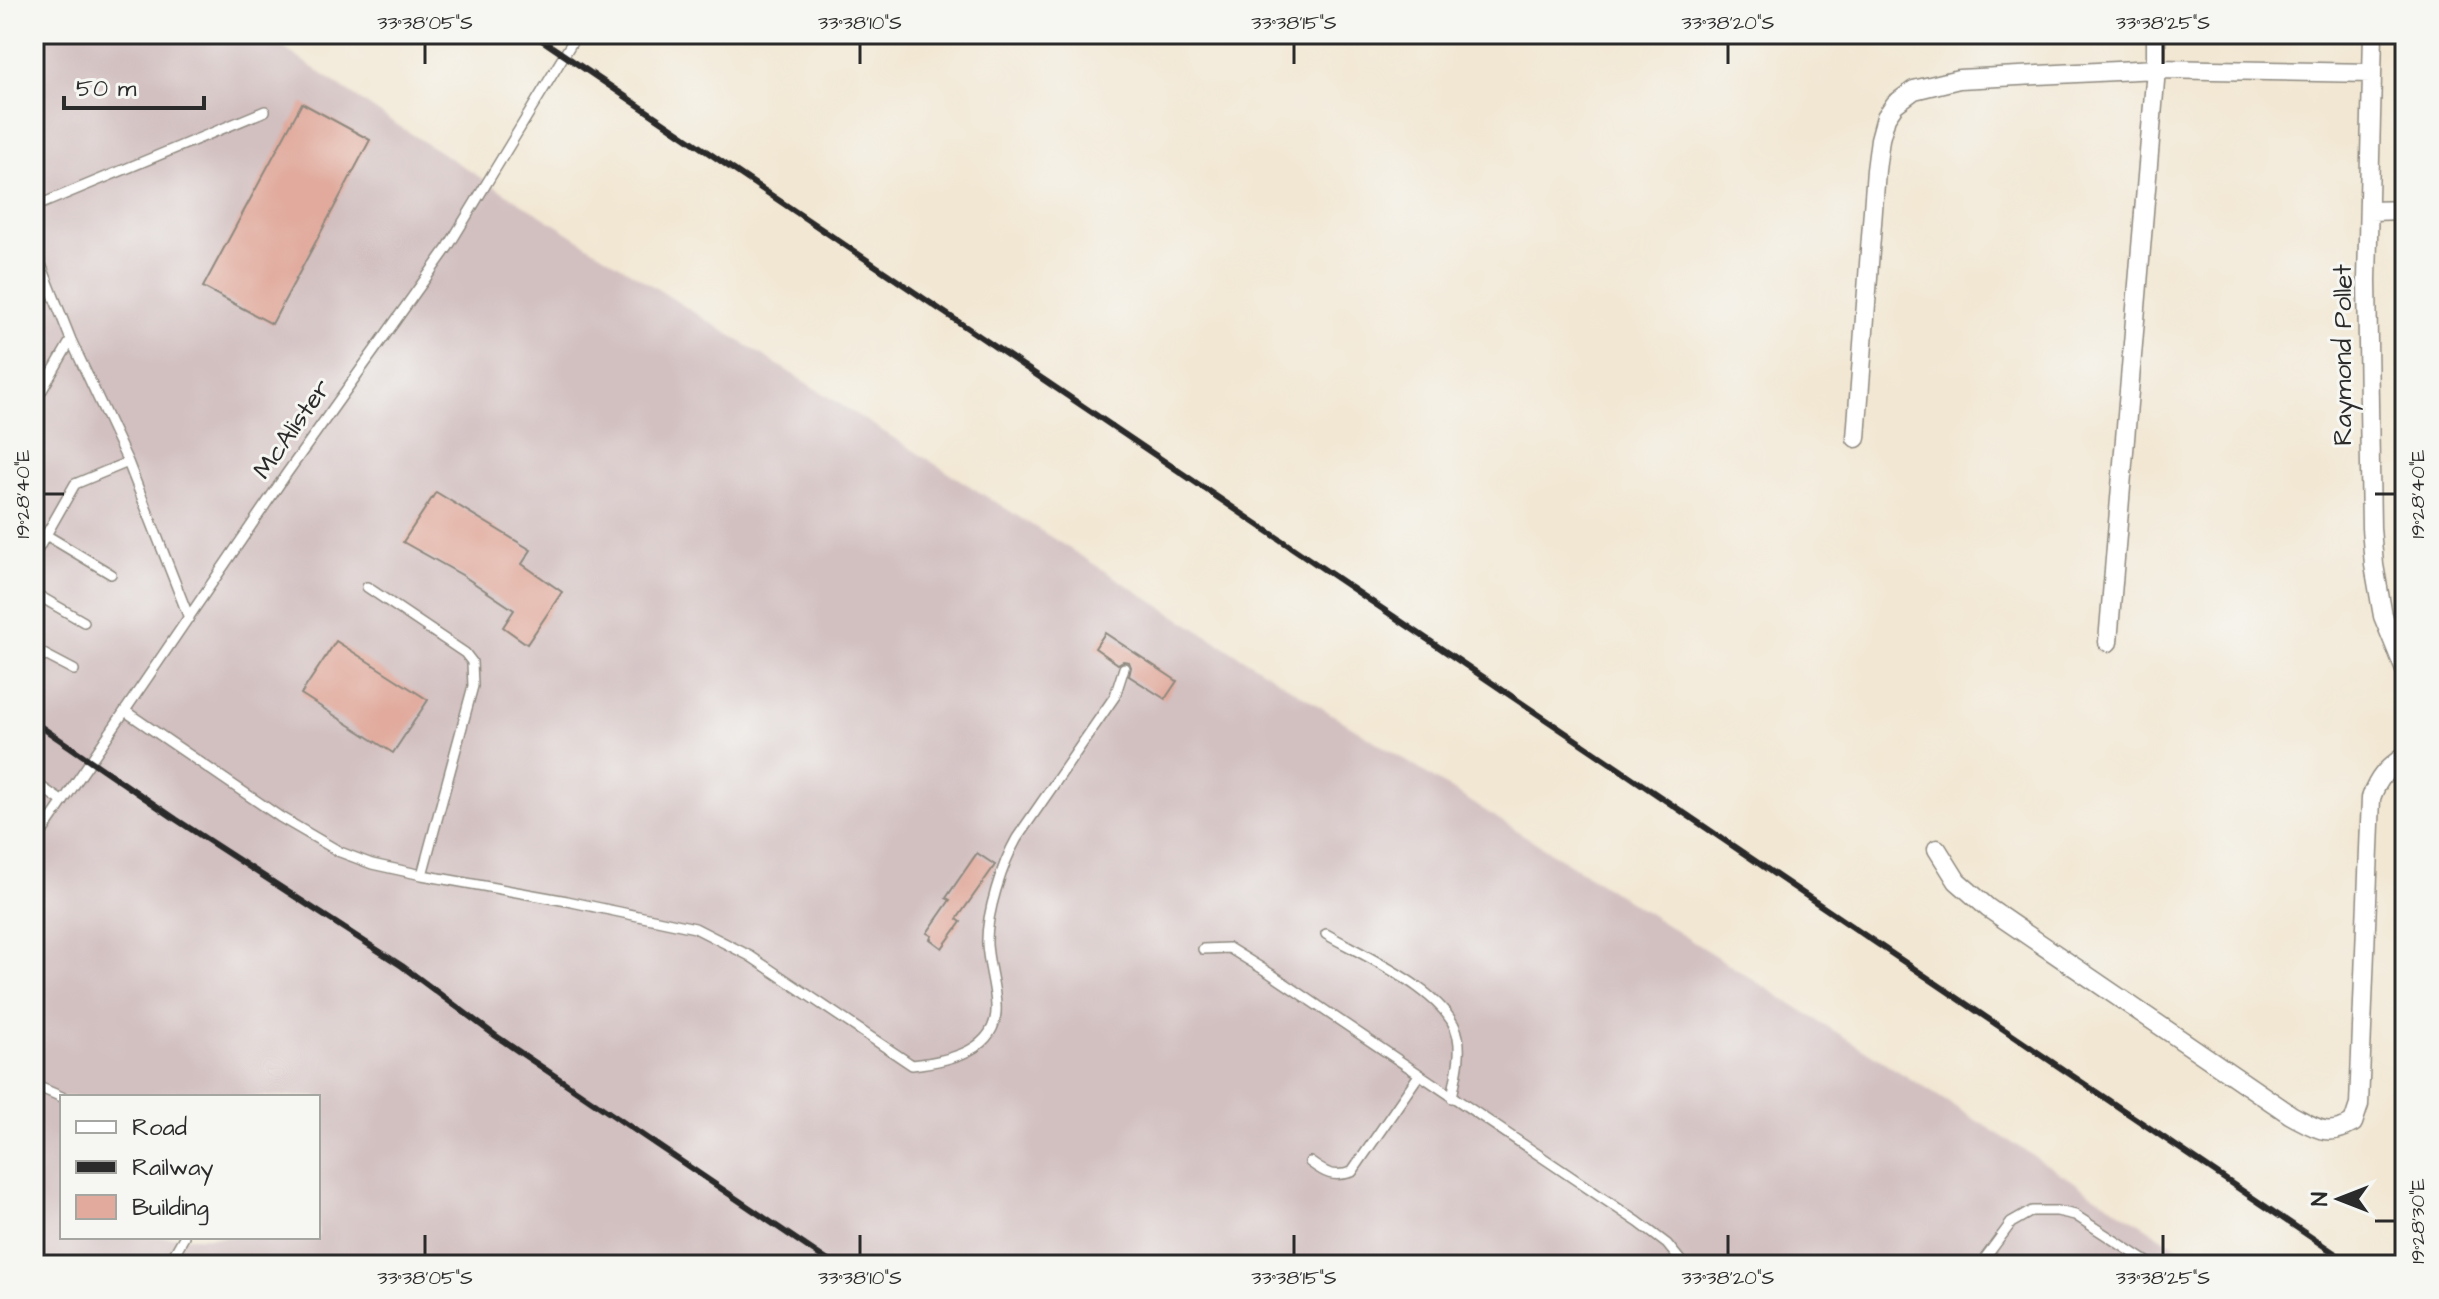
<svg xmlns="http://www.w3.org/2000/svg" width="2439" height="1299" font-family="'Architects Daughter',sans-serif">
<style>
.industrial{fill:#d2bfc0;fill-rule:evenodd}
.building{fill:#e1aa9d}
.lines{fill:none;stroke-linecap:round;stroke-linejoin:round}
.lane-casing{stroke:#8e897f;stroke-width:12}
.street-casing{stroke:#8e897f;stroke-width:21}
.lane{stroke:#fff;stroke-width:9}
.street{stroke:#fff;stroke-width:18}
.rail{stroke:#2b2b2b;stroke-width:6}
.ticks{fill:none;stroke:#2b2b2b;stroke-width:3}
.labels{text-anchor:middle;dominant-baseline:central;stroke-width:6;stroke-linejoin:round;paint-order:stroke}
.street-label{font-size:26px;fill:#2b2b2b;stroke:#f6f6f2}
.neatline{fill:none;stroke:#2b2b2b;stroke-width:3}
.ticks-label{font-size:20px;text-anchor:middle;fill:#2b2b2b}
</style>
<rect width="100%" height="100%" fill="#f6f6f2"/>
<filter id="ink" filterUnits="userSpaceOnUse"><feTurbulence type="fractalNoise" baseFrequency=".0125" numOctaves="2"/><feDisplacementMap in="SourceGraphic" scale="16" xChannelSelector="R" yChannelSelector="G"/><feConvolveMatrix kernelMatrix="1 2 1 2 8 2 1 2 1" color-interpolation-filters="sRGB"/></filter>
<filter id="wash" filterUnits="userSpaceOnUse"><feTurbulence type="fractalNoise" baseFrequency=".006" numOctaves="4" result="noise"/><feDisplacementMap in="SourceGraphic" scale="32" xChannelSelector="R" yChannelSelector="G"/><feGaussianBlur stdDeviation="1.8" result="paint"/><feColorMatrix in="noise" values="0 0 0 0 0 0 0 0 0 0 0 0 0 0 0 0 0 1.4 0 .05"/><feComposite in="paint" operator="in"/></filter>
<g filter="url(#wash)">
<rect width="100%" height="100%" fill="#f2e7d3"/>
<path class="industrial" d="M 34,34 L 263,34 L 394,123 L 2206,1265 L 34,1265 ZM 62,1097 L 318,1097 L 318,1237 L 62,1237 Z"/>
<g id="blocks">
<path class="building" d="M 302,103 L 370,140 L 272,324 L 203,287 Z
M 436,492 L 531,550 L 522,564 L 562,592 L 527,644 L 503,627 L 514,610 L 462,575 L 403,542 Z
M 1105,633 L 1177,681 L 1165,699 L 1129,676 L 1131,667 L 1129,662 L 1123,661 L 1118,664 L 1095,648 Z
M 336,641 L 428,700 L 393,753 L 301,694 Z
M 977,853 L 995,865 L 957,919 L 961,922 L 942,948 L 930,939 L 932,936 L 927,933 L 950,900 L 946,898 Z"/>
</g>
</g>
<g filter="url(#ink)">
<use href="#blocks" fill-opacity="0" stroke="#8e897f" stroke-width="2"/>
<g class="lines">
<defs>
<path id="lane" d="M 34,207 L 265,111
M 34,247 L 71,340 L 128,462 L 189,618
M 34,404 L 71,340
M 46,535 L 111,574
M 34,556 L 75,484 L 128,462
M 367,587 L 465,653 L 472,662 L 473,686 L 422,875
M 34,593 L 84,622
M 34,649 L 74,670
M 125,711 L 280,817 L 340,852 L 372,864 L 422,875 L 567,901 L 695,928 L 750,956 L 912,1065 C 948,1061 999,1051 996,1005 C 995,984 988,964 987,944 C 986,914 1002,864 1017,838 L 1115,696 L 1124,668
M 34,782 L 63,802
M 34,844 L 287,473 L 448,247 L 577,34
M 1326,934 C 1364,956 1450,993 1458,1037 C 1462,1057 1455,1079 1452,1098
M 1203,949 L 1229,948 L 1271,974 L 1638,1222 L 1667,1244 L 1684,1265
M 34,1085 L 62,1097
M 1310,1162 C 1325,1173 1333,1178 1352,1172 L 1419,1075
M 168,1265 L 184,1237
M 1980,1265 L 2011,1223 L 2032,1211 L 2057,1211 L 2075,1215 L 2152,1265"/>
<path id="street" d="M 2156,34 L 2156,69 L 2372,73
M 2373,34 L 2367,280 L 2371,528 L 2374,565 L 2383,616 L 2405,670
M 2370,211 L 2405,210
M 1856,438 L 1876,170 L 1880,139 L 1886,117 L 1895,104 L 1914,90 L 1959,79 L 2156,69 L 2108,642
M 1937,849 L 1957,881 L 1988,908 L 2291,1115 C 2316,1128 2327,1138 2353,1123 L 2359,1105 L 2371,798 C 2378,778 2387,768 2405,756"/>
</defs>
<use href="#lane" class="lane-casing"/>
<use href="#street" class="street-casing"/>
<use href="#lane" class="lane"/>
<use href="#street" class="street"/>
<path class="rail" d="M 533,34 L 2352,1265
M 34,722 L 177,820 L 402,966 L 496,1036 L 834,1265"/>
</g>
</g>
<path class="ticks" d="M 425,44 L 425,64M 860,44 L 860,64M 1294,44 L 1294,64M 1728,44 L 1728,64M 2163,44 L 2163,64M 44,494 L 64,494M 2375,494 L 2395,494M 2375,1221 L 2395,1221M 425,1235 L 425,1255M 860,1235 L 860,1255M 1294,1235 L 1294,1255M 1728,1235 L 1728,1255M 2163,1235 L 2163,1255"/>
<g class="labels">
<g class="street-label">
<text transform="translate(2343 355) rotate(-90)">Raymond Pollet</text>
<text transform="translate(292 429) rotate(-55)">McAlister</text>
</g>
</g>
<rect width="2439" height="1299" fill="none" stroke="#f6f6f2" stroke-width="88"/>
<rect x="60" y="1095" width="260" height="144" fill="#f6f6f2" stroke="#a5a5a2" stroke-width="2"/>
<rect x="76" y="1121" width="40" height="12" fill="#ffffff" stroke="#a5a5a2" stroke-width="2"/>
<text x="132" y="1135" font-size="24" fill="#2b2b2b">Road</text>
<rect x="76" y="1161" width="40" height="12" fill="#2b2b2b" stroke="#a5a5a2" stroke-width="2"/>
<text x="132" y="1175" font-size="24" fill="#2b2b2b">Railway</text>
<rect x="76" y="1195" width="40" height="24" fill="#e1aa9d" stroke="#a5a5a2" stroke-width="2"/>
<text x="132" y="1215" font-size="24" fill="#2b2b2b">Building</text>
<g transform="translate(2339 1199) rotate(270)" stroke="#f6f6f2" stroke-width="6" paint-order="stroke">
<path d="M0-6L14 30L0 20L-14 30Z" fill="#2b2b2b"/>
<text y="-12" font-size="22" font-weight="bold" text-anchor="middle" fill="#2b2b2b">N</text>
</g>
<path d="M64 96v12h140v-12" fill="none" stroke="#2b2b2b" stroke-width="4"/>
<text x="76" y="96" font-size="24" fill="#2b2b2b" stroke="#f6f6f2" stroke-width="6" paint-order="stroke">50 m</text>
<rect x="44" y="44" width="2351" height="1211" class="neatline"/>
<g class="ticks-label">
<text x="425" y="29">33°38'05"S</text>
<text x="860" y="29">33°38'10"S</text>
<text x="1294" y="29">33°38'15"S</text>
<text x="1728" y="29">33°38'20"S</text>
<text x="2163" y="29">33°38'25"S</text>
<text transform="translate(2417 494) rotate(-90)" y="7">19°28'40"E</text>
<text transform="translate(22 494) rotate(-90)" y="7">19°28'40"E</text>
<text transform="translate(2417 1221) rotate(-90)" y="7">19°28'30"E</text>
<text x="425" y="1284">33°38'05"S</text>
<text x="860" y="1284">33°38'10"S</text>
<text x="1294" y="1284">33°38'15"S</text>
<text x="1728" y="1284">33°38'20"S</text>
<text x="2163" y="1284">33°38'25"S</text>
</g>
</svg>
